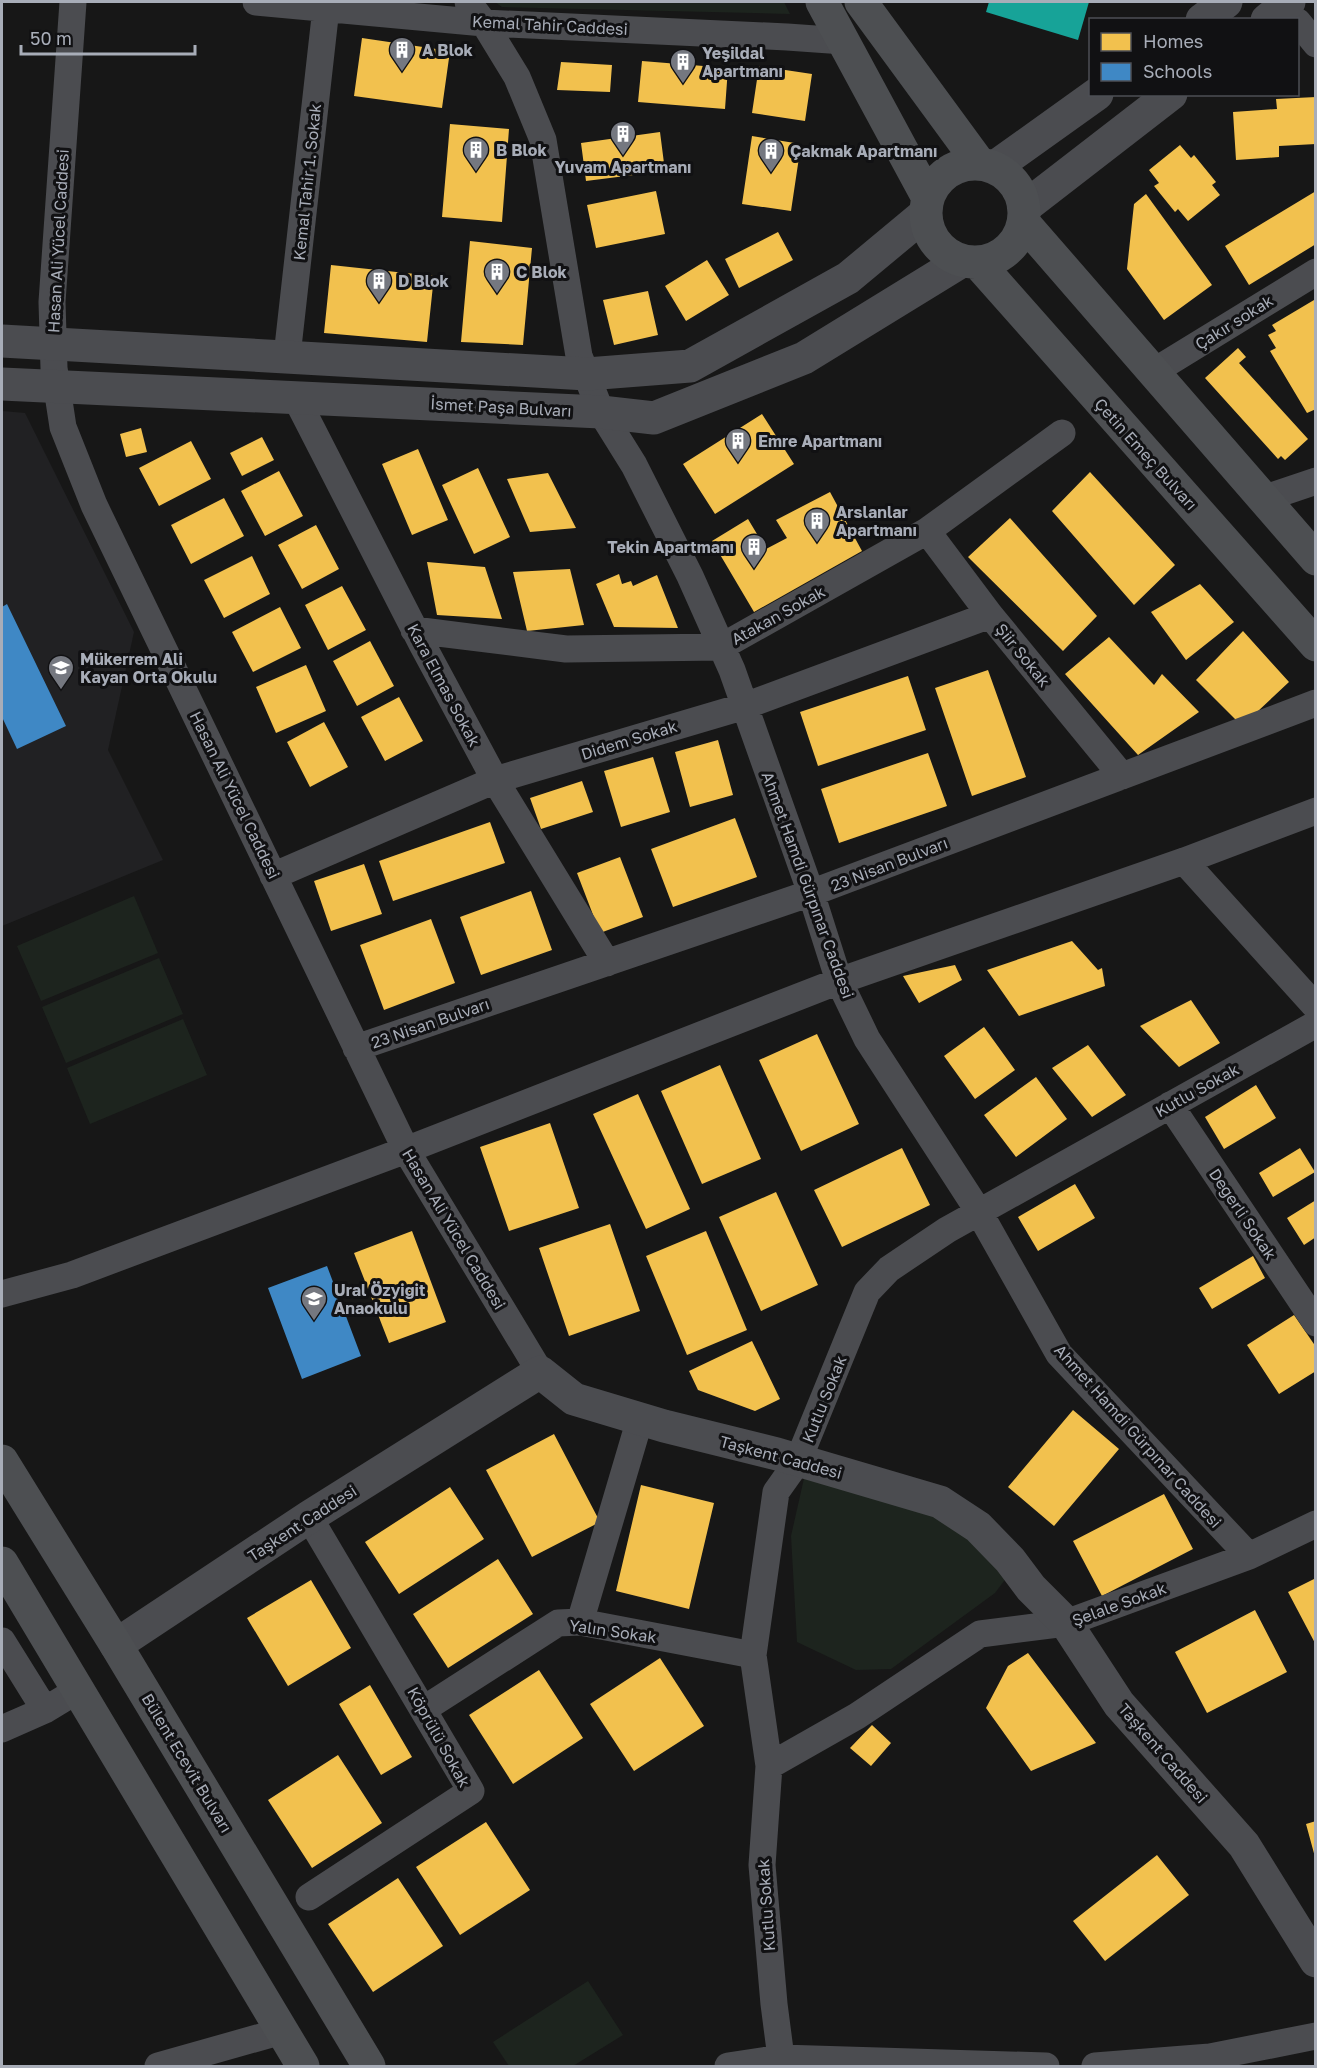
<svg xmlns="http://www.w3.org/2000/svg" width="1317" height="2068" font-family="'Golos Text',sans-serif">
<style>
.built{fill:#212123}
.green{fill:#1d241e}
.homes{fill:#f2c14e}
.schools{fill:#3f88c5}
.public{fill:#17a398}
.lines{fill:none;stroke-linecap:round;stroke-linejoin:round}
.minor{stroke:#4b4c50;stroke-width:27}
.tertiary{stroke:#4b4c50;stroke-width:33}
.primary{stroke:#4d4f52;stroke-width:33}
.labels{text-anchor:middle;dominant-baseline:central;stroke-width:6;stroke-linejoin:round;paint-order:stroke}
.street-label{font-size:16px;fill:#a8adb8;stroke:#111113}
.poi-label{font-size:16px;font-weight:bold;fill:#a8adb8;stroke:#111113;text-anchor:start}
</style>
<rect width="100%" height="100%" fill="#171717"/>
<path class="built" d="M 2,411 L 25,413 L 134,632 L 108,750 L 163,860 L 2,926 Z"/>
<path class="green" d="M 495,2 L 784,2 L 790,14 L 502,7 Z
M 134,896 L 158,953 L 41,1001 L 17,946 Z
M 159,958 L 183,1014 L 66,1063 L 42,1007 Z
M 183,1019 L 207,1075 L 90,1124 L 67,1068 Z
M 805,1474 L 937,1508 L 1007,1577 L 995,1593 L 891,1669 L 856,1670 L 797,1642 L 791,1536 Z
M 588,1981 L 623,2035 L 573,2066 L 509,2066 L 493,2042 Z"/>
<path class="homes" d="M 362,38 L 450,51 L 442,108 L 354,96 Z
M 642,61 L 728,68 L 725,109 L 638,102 Z
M 561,62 L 612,65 L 610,92 L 557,90 Z
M 759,66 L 812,74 L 805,121 L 752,113 Z
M 1316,97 L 1316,144 L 1279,146 L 1279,157 L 1236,160 L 1233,112 L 1277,109 L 1276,99 Z
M 450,124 L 509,129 L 502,222 L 442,217 Z
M 660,132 L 665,171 L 586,181 L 581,143 Z
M 752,136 L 801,144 L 791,211 L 742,204 Z
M 1180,145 L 1191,158 L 1194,155 L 1216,182 L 1212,185 L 1220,195 L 1188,221 L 1178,209 L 1175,212 L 1154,186 L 1159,183 L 1149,170 Z
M 656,191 L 665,234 L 596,248 L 587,205 Z
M 1316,191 L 1316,244 L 1249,285 L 1225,246 Z
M 1146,194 L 1212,285 L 1164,320 L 1127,269 L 1134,204 Z
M 778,232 L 793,260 L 739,288 L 725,259 Z
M 470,241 L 532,248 L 523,345 L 461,342 Z
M 707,260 L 729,295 L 686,321 L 665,286 Z
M 331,265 L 434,276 L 427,342 L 324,333 Z
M 648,291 L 658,335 L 614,345 L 603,300 Z
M 1314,300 L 1316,302 L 1316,409 L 1307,413 L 1270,351 L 1276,348 L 1268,335 L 1276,331 L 1272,325 Z
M 1238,348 L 1246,357 L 1239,363 L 1308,439 L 1285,460 L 1281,456 L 1278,459 L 1205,378 Z
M 762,414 L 794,464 L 715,514 L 683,464 Z
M 141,428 L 147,452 L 126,457 L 120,434 Z
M 262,437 L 274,460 L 242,476 L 230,453 Z
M 191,441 L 211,479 L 159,506 L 139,468 Z
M 418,449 L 448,520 L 412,535 L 382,464 Z
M 478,468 L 510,537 L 474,554 L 442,485 Z
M 279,471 L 303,516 L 265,536 L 241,491 Z
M 1090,472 L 1175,565 L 1134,605 L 1052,511 Z
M 548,473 L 576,528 L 530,532 L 507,479 Z
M 830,492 L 862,551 L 754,612 L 712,541 L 748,519 L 766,549 L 787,538 L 776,520 Z
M 224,498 L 244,536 L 191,564 L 171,525 Z
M 1010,518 L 1097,616 L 1063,651 L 968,557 Z
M 316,525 L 339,569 L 302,589 L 278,545 Z
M 252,556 L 270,594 L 224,618 L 204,580 Z
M 427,562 L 485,567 L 502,619 L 437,615 Z
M 570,569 L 584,625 L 527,631 L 513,572 Z
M 619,574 L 622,584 L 631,581 L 633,586 L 657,575 L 678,628 L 614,627 L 596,584 Z
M 1200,584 L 1234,622 L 1186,660 L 1151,612 Z
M 342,586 L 366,630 L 328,650 L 305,605 Z
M 280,607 L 301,648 L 253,672 L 232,632 Z
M 1243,631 L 1289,682 L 1242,726 L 1196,680 Z
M 1109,637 L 1154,685 L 1162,674 L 1199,712 L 1138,755 L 1065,674 Z
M 370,641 L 394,686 L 357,706 L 333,661 Z
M 306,665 L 326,711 L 276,733 L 256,687 Z
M 988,670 L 1026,777 L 972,796 L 935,688 Z
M 908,676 L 926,730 L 818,766 L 800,712 Z
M 399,697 L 423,741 L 385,761 L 361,717 Z
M 324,722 L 348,767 L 310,787 L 287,742 Z
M 718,740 L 733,795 L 690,807 L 675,752 Z
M 928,753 L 947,806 L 839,843 L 821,789 Z
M 653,757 L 670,812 L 621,827 L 604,771 Z
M 582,781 L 593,812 L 541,829 L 530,798 Z
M 735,818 L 757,877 L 673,907 L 651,849 Z
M 490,822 L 505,863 L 393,901 L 379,861 Z
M 620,857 L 643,917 L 600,933 L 577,873 Z
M 364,864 L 382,914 L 331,931 L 314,881 Z
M 531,891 L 552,950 L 481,975 L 460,917 Z
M 431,919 L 455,983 L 384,1010 L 360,945 Z
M 1072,941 L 1098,970 L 1102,968 L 1105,986 L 1019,1016 L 987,970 Z
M 955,965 L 962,980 L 919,1003 L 903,976 Z
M 1191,1000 L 1220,1043 L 1179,1067 L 1140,1026 Z
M 984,1027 L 1015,1070 L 975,1099 L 944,1056 Z
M 817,1034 L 859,1124 L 801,1151 L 759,1060 Z
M 1088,1045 L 1126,1095 L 1092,1117 L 1052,1068 Z
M 720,1065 L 761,1159 L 702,1184 L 661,1091 Z
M 1036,1077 L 1067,1119 L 1016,1157 L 984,1115 Z
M 1256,1085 L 1276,1118 L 1224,1149 L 1205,1117 Z
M 638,1094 L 690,1209 L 646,1229 L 593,1114 Z
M 550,1123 L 579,1208 L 509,1231 L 480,1147 Z
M 902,1148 L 930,1205 L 842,1247 L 814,1190 Z
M 1300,1148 L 1315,1172 L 1273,1197 L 1259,1173 Z
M 1075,1184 L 1095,1218 L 1038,1251 L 1018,1217 Z
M 776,1192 L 818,1285 L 761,1311 L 719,1217 Z
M 1316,1200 L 1316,1237 L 1304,1245 L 1287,1218 Z
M 610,1224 L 640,1311 L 569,1336 L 539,1248 Z
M 412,1231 L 446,1322 L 389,1343 L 354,1253 Z
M 706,1231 L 747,1330 L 687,1355 L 646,1256 Z
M 1253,1256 L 1265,1278 L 1212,1309 L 1199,1288 Z
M 1294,1315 L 1316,1347 L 1316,1371 L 1279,1394 L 1247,1345 Z
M 752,1341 L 780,1399 L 755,1411 L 698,1390 L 689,1371 Z
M 1073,1410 L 1119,1449 L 1054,1526 L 1008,1487 Z
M 554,1434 L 600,1522 L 532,1557 L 486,1470 Z
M 641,1485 L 714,1503 L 689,1609 L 616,1591 Z
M 450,1487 L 484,1539 L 399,1594 L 365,1542 Z
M 1164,1494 L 1193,1549 L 1102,1596 L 1073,1541 Z
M 498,1559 L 533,1614 L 448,1668 L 413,1614 Z
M 1316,1578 L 1316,1645 L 1288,1592 Z
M 311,1580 L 351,1648 L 288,1686 L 247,1618 Z
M 1255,1610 L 1287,1672 L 1207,1713 L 1175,1652 Z
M 1028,1653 L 1096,1743 L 1031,1771 L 986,1708 L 1008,1666 Z
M 660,1658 L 704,1726 L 634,1771 L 590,1704 Z
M 539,1670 L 583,1738 L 513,1784 L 469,1715 Z
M 370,1685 L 412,1757 L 381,1775 L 339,1704 Z
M 872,1725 L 891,1743 L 871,1766 L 850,1748 Z
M 338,1755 L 382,1823 L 312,1868 L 268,1800 Z
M 1316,1821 L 1316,1856 L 1315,1857 L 1306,1824 Z
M 486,1822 L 530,1890 L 460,1935 L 416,1867 Z
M 1157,1855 L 1189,1895 L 1105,1961 L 1073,1921 Z
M 398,1878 L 443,1946 L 373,1992 L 328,1924 Z"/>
<path class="schools" d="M 7,604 L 66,726 L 17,749 L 2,717 L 2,607 Z
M 327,1266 L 361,1356 L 302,1379 L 268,1288 Z"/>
<path class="public" d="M 989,2 L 1089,2 L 1078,40 L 986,12 Z"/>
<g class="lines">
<path class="minor" d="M 73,2 L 52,302 L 54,368 L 63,427 L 94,505 L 406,1150 L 540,1372
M 256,2 L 484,23 L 787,37 L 844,41
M 468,2 L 484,23 L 517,77 L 543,140 L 579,356 L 601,412 L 634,465 L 690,576 L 732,670 L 811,893 L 839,981 L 867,1039 L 979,1212 L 1059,1354 L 1249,1556
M 1298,22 L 1316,44
M 287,356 L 326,8
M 1153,372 L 1316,272
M 296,398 L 422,644 L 495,780 L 607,963
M 1263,499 L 1316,481
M 927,531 L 990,615 L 1122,776
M 414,630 L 566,649 L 721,647 L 927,531 L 1062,433
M 1184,861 L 1316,1007
M 273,876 L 495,780 L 745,706 L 990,615
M 356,1048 L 811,893 L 1316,703
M 1170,1105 L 1316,1323
M 2,1294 L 72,1275 L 406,1150 L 839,981 L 1184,861 L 1316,811
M 309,1517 L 471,1791 L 309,1897
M 580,1622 L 640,1419
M 2,1641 L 45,1710
M 424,1709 L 558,1623 L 580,1622 L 753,1655
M 2,1729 L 45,1710 L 78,1690
M 769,1766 L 857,1716 L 980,1634 L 1066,1623 L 1249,1556 L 1316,1524
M 781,2058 L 774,2004 L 762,1865 L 769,1766 L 753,1655 L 776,1492 L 798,1461 L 867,1292 L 889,1269 L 947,1230 L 1316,1024
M 158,2066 L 282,2031
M 728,2066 L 781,2058 L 1046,2066
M 1095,2066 L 1210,2057 L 1316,2036"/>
<path class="tertiary" d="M 1202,20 L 1226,2
M 1267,20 L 1289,2
M 995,167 L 1097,94
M 1025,207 L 1171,94
M 2,341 L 587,374 L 690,366 L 848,278 L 925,214
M 2,384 L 601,412 L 654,418 L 804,358 L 962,261
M 116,1645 L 309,1517 L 540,1372 L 574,1399 L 664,1426 L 777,1454 L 940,1502 L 978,1527 L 1010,1560 L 1031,1588 L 1066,1623 L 1119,1704 L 1244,1845 L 1316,1961"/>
<path class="primary" d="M 822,2 L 928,198
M 861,2 L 979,163
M926 213a49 49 0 1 1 98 0a49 49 0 1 1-98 0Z
M 1024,223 L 1316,559
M 978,263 L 1316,645
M 2,1461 L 116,1645 L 369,2066
M 2,1563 L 303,2066"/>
</g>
<defs>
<symbol id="building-pin" viewBox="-11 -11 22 30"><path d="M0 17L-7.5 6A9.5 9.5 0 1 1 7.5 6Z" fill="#757880" stroke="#111113"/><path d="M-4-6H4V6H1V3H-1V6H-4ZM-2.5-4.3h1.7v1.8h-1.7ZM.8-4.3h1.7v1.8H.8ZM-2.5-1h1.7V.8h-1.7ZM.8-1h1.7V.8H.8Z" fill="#fff"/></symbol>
<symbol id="school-pin" viewBox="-11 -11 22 30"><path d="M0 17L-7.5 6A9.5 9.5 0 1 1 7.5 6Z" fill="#757880" stroke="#111113"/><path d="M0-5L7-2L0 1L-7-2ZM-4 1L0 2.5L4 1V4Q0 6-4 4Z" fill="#fff"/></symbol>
</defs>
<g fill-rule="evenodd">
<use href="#building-pin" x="387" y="35" width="30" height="40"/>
<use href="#building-pin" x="668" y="47" width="30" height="40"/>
<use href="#building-pin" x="608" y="119" width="30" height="40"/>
<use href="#building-pin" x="461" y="135" width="30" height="40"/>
<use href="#building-pin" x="756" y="136" width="30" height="40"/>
<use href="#building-pin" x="482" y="257" width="30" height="40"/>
<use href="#building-pin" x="364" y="266" width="30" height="40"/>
<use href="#building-pin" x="723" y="426" width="30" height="40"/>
<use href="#building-pin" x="802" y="506" width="30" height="40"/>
<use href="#building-pin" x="739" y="532" width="30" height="40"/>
<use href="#school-pin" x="46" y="653" width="30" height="40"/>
<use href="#school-pin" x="299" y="1284" width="30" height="40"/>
</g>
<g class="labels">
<g class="street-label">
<text transform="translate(550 25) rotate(3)">Kemal Tahir Caddesi</text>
<text transform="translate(307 182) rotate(-84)">Kemal Tahir 1. Sokak</text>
<text transform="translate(58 241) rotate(-87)">Hasan Ali Yücel Caddesi</text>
<text transform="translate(1234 322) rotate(-32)">Çakır sokak</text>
<text transform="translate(501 407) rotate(3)">İsmet Paşa Bulvarı</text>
<text transform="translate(1146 454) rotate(48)">Çetin Emeç Bulvarı</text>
<text transform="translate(778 615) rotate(-29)">Atakan Sokak</text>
<text transform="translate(1023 655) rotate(51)">Şiir Sokak</text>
<text transform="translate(444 685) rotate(62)">Kara Elmas Sokak</text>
<text transform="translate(629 740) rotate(-17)">Didem Sokak</text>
<text transform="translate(235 795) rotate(64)">Hasan Ali Yücel Caddesi</text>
<text transform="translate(889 864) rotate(-21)">23 Nisan Bulvarı</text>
<text transform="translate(808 885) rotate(70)">Ahmet Hamdi Gürpınar Caddesi</text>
<text transform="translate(430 1023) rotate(-19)">23 Nisan Bulvarı</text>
<text transform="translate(1197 1090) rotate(-29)">Kutlu Sokak</text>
<text transform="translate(1243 1214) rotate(56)">Değerli Sokak</text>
<text transform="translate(454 1229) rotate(59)">Hasan Ali Yücel Caddesi</text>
<text transform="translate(824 1399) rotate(-68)">Kutlu Sokak</text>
<text transform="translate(1138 1436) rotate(48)">Ahmet Hamdi Gürpınar Caddesi</text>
<text transform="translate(781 1457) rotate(15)">Taşkent Caddesi</text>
<text transform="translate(302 1523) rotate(-33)">Taşkent Caddesi</text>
<text transform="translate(1119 1604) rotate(-20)">Şelale Sokak</text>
<text transform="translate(613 1631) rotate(8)">Yalın Sokak</text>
<text transform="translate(439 1737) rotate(61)">Köprülü Sokak</text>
<text transform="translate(1163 1753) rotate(49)">Taşkent Caddesi</text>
<text transform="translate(187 1763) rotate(59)">Bülent Ecevit Bulvarı</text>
<text transform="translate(766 1905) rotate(-94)">Kutlu Sokak</text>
</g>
<g class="poi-label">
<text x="422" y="50">A Blok</text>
<text x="702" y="53">Yeşildal<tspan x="702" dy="18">Apartmanı</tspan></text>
<text x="496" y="150">B Blok</text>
<text x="790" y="151">Çakmak Apartmanı</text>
<text x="623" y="167" text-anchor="middle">Yuvam Apartmanı</text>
<text x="516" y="272">C Blok</text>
<text x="398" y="281">D Blok</text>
<text x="758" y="441">Emre Apartmanı</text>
<text x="836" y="512">Arslanlar<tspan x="836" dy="18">Apartmanı</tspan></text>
<text x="734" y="547" text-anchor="end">Tekin Apartmanı</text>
<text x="80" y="659">Mükerrem Ali<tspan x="80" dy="18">Kayan Orta Okulu</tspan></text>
<text x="334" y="1290">Ural Özyiğit<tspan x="334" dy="18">Anaokulu</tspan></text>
</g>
</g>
<rect width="1317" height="2068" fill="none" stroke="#a8adb8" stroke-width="6"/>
<rect x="1089" y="18" width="210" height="78" fill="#111113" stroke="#4d4f55" stroke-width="1.5"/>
<rect x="1101" y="33" width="30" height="18" fill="#f2c14e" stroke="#4d4f55" stroke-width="1.5"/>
<text x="1143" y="48" font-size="18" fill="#a8adb8">Homes</text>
<rect x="1101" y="63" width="30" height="18" fill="#3f88c5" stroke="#4d4f55" stroke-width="1.5"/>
<text x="1143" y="78" font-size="18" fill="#a8adb8">Schools</text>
<path d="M21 45v9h174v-9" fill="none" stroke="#a8adb8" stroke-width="3"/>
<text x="30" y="45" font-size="18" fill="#a8adb8" stroke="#111113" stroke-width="4.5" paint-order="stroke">50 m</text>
</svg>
